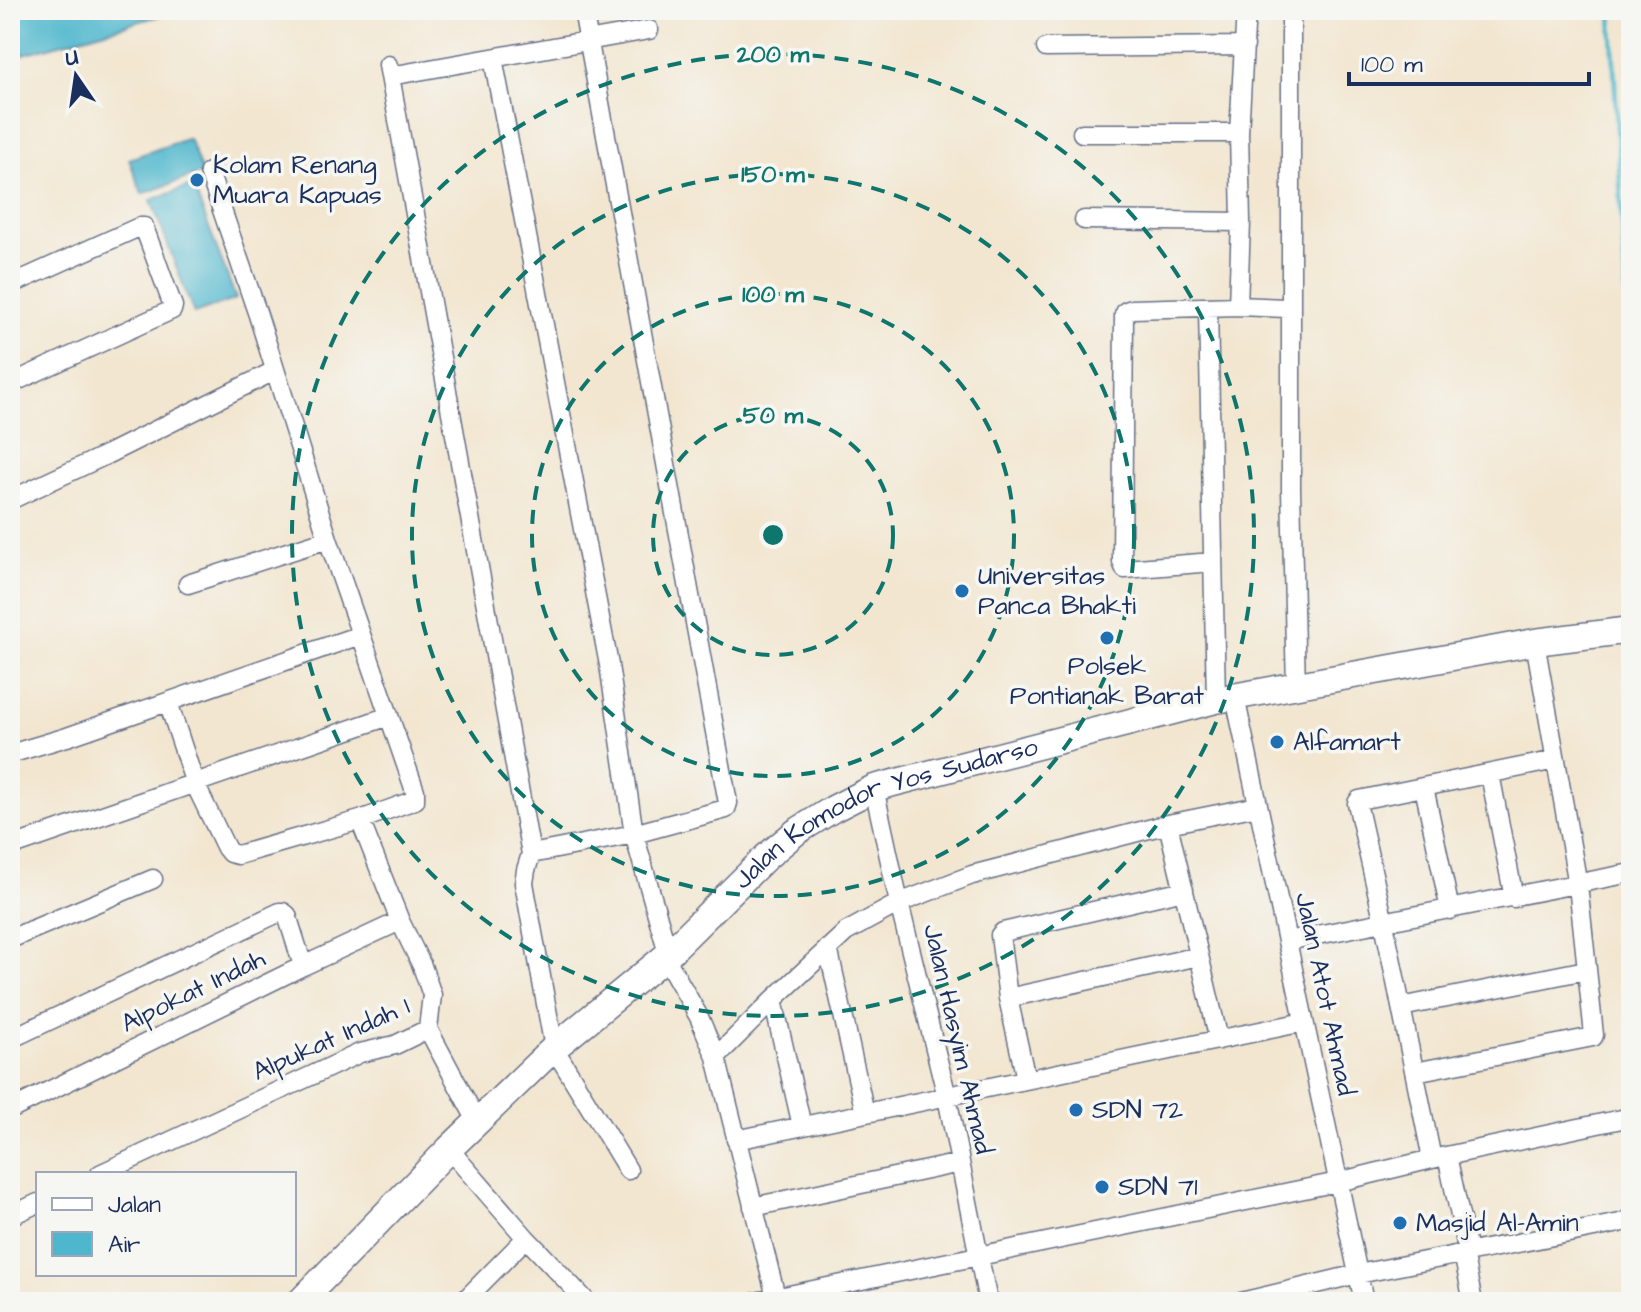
<svg xmlns="http://www.w3.org/2000/svg" width="1641" height="1312" font-family="'Architects Daughter',sans-serif">
<style>
.water{fill:#4fb7cd;stroke:#357396;stroke-width:2}
.lines{fill:none;stroke-linecap:round;stroke-linejoin:round}
.stream{stroke:#4fb7cd;stroke-width:5}
.street-casing{stroke:#666f86;stroke-width:21}
.secondary-casing{stroke:#666f86;stroke-width:29}
.street{stroke:#fff;stroke-width:18}
.secondary{stroke:#fff;stroke-width:26}
.ring{fill:none;stroke:#0f766e;stroke-width:4;stroke-dasharray:14 10}
.poi-dot{fill:#1f6fb2;stroke:#f6f6f2;stroke-width:3}
.labels{text-anchor:middle;dominant-baseline:central;stroke-width:7;stroke-linejoin:round;paint-order:stroke}
.poi-label{font-size:26px;fill:#1b2f5e;stroke:#f6f6f2;text-anchor:start}
.street-label{font-size:26px;fill:#1b2f5e;stroke:#f6f6f2}
.centre{fill:#0f766e;stroke:#f6f6f2;stroke-width:4}
.ring-label{font-size:24px;text-anchor:middle;font-weight:bold;fill:#0f766e;stroke:#f6f6f2;stroke-width:7;stroke-linejoin:round;paint-order:stroke}
</style>
<rect width="100%" height="100%" fill="#f6f6f2"/>
<filter id="ink" filterUnits="userSpaceOnUse"><feTurbulence type="fractalNoise" baseFrequency=".0125" numOctaves="2"/><feDisplacementMap in="SourceGraphic" scale="16" xChannelSelector="R" yChannelSelector="G"/><feConvolveMatrix kernelMatrix="1 2 1 2 8 2 1 2 1" color-interpolation-filters="sRGB"/></filter>
<filter id="wash" filterUnits="userSpaceOnUse"><feTurbulence type="fractalNoise" baseFrequency=".006" numOctaves="4" result="noise"/><feDisplacementMap in="SourceGraphic" scale="32" xChannelSelector="R" yChannelSelector="G"/><feGaussianBlur stdDeviation="1.8" result="paint"/><feColorMatrix in="noise" values="0 0 0 0 0 0 0 0 0 0 0 0 0 0 0 0 0 1.4 0 .05"/><feComposite in="paint" operator="in"/></filter>
<g filter="url(#wash)">
<rect width="100%" height="100%" fill="#f2e6d0"/>
<path class="water" d="M 10,10 L 180,10 L 10,58 Z
M 189,138 L 202,173 L 142,194 L 129,159 Z
M 193,185 L 236,299 L 194,314 L 151,200 Z"/>
<g class="lines">
<path class="stream" d="M 1611,10 L 1631,385"/>
</g>
</g>
<g filter="url(#ink)">
<g class="lines">
<defs>
<path id="street" d="M 1291,10 L 1291,313
M 1046,48 L 1245,46
M 493,58 L 609,665 L 634,834 L 668,953
M 388,65 L 531,854 L 526,870 L 524,883 L 554,1048 L 628,1170
M 390,76 L 649,30
M 1082,133 L 1239,133
M 1084,220 L 1241,222
M 10,285 L 139,227 L 144,227 L 173,306 L 172,310 L 10,384
M 1238,306 L 1241,222 L 1239,133 L 1246,10
M 1208,308 L 1216,700
M 10,500 L 108,454 L 274,371
M 1213,562 L 1125,569 L 1122,562 L 1124,315 L 1126,311 L 1132,309 L 1238,306 L 1287,308 L 1291,313 L 1291,489 L 1296,687
M 188,584 L 328,539
M 1235,697 L 1364,1302
M 168,702 L 195,784 L 226,848 L 230,853 L 238,855 L 360,820 L 415,800 L 415,791 L 328,539 L 258,315 L 209,172
M 10,754 L 67,737 L 360,635
M 1490,774 L 1514,898
M 1424,787 L 1450,910
M 874,788 L 899,903 L 947,1097 L 988,1302
M 1168,824 L 1219,1040
M 10,847 L 389,716
M 531,854 L 634,834 L 726,809 L 728,803 L 583,10
M 10,939 L 153,879
M 1287,941 L 1631,873
M 828,948 L 865,1113
M 665,957 L 699,1017 L 716,1057 L 776,1297
M 1008,998 L 1199,956
M 773,1000 L 802,1126
M 1401,1007 L 1586,970
M 428,1029 L 478,1123
M 10,1039 L 280,912 L 283,912 L 287,915 L 303,966
M 716,1057 L 773,1000 L 846,932 L 899,903 L 972,875 L 1168,824 L 1258,806
M 1415,1072 L 1593,1037 L 1594,1035 L 1578,885 L 1535,642
M 1026,1079 L 1008,998 L 1000,935 L 1003,932 L 1184,890
M 10,1110 L 303,966 L 400,921
M 736,1140 L 1304,1022
M 449,1149 L 526,1238 L 587,1302
M 1447,1156 L 1468,1252
M 1432,1159 L 1384,923 L 1357,803 L 1359,800 L 1556,760
M 100,1174 L 360,1053 L 395,1045 L 428,1029 L 432,995 L 422,966 L 400,921 L 360,820
M 753,1207 L 960,1163
M 10,1216 L 38,1203
M 1463,1253 L 1473,1302
M 463,1302 L 526,1238
M 755,1302 L 1338,1182 L 1432,1159 L 1631,1117
M 1241,1302 L 1358,1274 L 1620,1223 L 1631,1219"/>
<g id="secondary">
<path id="s1" d="M 300,1302 L 449,1149 L 554,1048 L 665,957 L 766,857 L 796,832 L 833,809 L 874,788 L 1216,700 L 1535,642 L 1631,630"/>
</g>
</defs>
<use href="#street" class="street-casing"/>
<use href="#secondary" class="secondary-casing"/>
<use href="#street" class="street"/>
<use href="#secondary" class="secondary"/>
</g>
</g>
<g class="ring">
<circle cx="773" cy="535" r="120"/>
<circle cx="773" cy="535" r="241"/>
<circle cx="773" cy="535" r="361"/>
<circle cx="773" cy="535" r="481"/>
</g>
<g class="poi-dot">
<circle cx="197" cy="180" r="8"/>
<circle cx="962" cy="591" r="8"/>
<circle cx="1107" cy="638" r="8"/>
<circle cx="1277" cy="742" r="8"/>
<circle cx="1076" cy="1110" r="8"/>
<circle cx="1102" cy="1187" r="8"/>
<circle cx="1400" cy="1223" r="8"/>
</g>
<g class="labels">
<g class="poi-label">
<text x="213" y="165">Kolam Renang<tspan x="213" dy="30">Muara Kapuas</tspan></text>
<text x="978" y="576">Universitas<tspan x="978" dy="30">Panca Bhakti</tspan></text>
<text x="1107" y="666" text-anchor="middle">Polsek<tspan x="1107" dy="30">Pontianak Barat</tspan></text>
<text x="1293" y="742">Alfamart</text>
<text x="1092" y="1110">SDN 72</text>
<text x="1118" y="1187">SDN 71</text>
<text x="1416" y="1223">Masjid Al-Amin</text>
</g>
<g class="street-label">
<text stroke="none"><textPath href="#s1" startOffset="774">Jalan Komodor Yos Sudarso</textPath></text>
<text transform="translate(193 991) rotate(-26)">Alpokat Indah</text>
<text transform="translate(1325 994) rotate(78)">Jalan Atot Ahmad</text>
<text transform="translate(331 1039) rotate(-24)">Alpukat Indah 1</text>
<text transform="translate(958 1039) rotate(77)">Jalan Hasyim Ahmad</text>
</g>
</g>
<circle cx="773" cy="535" r="12" class="centre"/>
<g class="ring-label">
<text x="773" y="62">200 m</text>
<text x="773" y="182">150 m</text>
<text x="773" y="302">100 m</text>
<text x="773" y="423">50 m</text>
</g>
<rect width="1641" height="1312" fill="none" stroke="#f6f6f2" stroke-width="40"/>
<rect x="36" y="1172" width="260" height="104" fill="#f6f6f2" stroke="#9ea6b7" stroke-width="2"/>
<rect x="52" y="1198" width="40" height="12" fill="#ffffff" stroke="#9ea6b7" stroke-width="2"/>
<text x="108" y="1212" font-size="24" fill="#1b2f5e">Jalan</text>
<rect x="52" y="1232" width="40" height="24" fill="#4fb7cd" stroke="#9ea6b7" stroke-width="2"/>
<text x="108" y="1252" font-size="24" fill="#1b2f5e">Air</text>
<g transform="translate(76 76) rotate(347)" stroke="#f6f6f2" stroke-width="6" paint-order="stroke">
<path d="M0-6L14 30L0 20L-14 30Z" fill="#1b2f5e"/>
<text y="-12" font-size="22" font-weight="bold" text-anchor="middle" fill="#1b2f5e">U</text>
</g>
<path d="M1349 72v12h240v-12" fill="none" stroke="#1b2f5e" stroke-width="4"/>
<text x="1361" y="72" font-size="24" fill="#1b2f5e" stroke="#f6f6f2" stroke-width="6" paint-order="stroke">100 m</text>
</svg>
